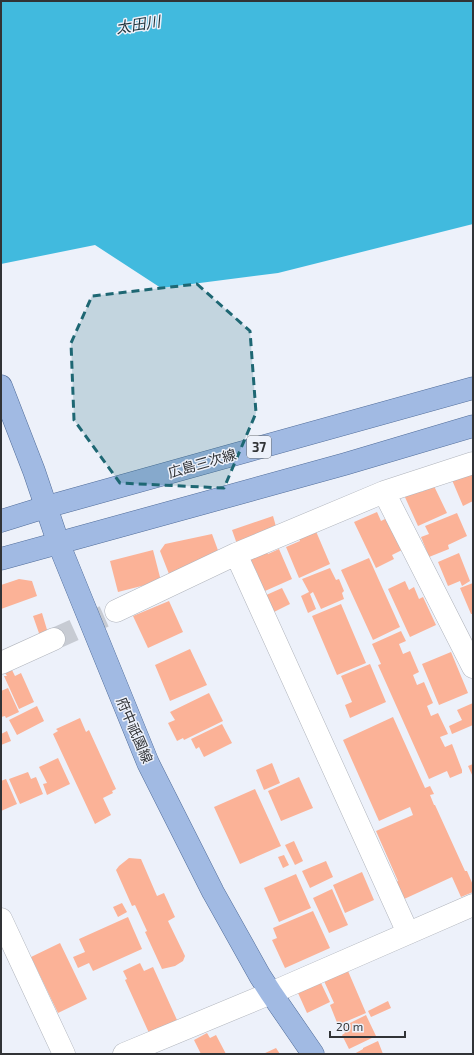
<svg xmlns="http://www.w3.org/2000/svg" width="474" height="1055" font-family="'Exo 2','Noto Sans JP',sans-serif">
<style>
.water{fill:#41bade}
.building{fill:#fbb297}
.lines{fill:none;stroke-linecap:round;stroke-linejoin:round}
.minor-tunnel{stroke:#c7cbd3;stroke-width:22;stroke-dasharray:22 11;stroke-linecap:butt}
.minor-casing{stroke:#b0b4bc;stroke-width:23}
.major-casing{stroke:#516d9a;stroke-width:23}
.minor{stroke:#fff;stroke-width:22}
.major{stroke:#a1bae3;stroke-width:22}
.marked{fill:#1e6773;fill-opacity:0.2;stroke:#1e6773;stroke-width:3;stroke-dasharray:8 5;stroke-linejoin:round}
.labels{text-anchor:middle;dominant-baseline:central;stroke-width:3;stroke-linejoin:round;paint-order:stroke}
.shield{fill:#edf1fa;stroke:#696c71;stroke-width:1}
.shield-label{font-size:13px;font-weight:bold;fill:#313336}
.street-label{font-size:14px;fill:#313336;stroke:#edf1fa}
.water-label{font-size:15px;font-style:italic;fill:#1e323a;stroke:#edf1fa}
</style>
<rect width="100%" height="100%" fill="#edf1fa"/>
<path class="water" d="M 1,1 L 473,1 L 473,224 L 278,273 L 161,288 L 95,245 L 1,264 Z"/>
<path class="building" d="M 473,471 L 473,501 L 463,506 L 452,480 Z
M 434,486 L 447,513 L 418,526 L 404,495 L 420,489 L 421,492 Z
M 377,512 L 381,521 L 389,517 L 404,549 L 392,555 L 394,559 L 376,568 L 354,522 Z
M 457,513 L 467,536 L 448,545 L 449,549 L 429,557 L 421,537 L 429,534 L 425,526 Z
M 273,516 L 277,530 L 238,547 L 232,530 Z
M 315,529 L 330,564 L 299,578 L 286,547 L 300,541 L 298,536 Z
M 212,534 L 219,553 L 169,574 L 160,551 L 165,544 Z
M 279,549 L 292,579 L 265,591 L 256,576 L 258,575 L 250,559 L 266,551 L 268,554 Z
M 153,550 L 161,581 L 118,592 L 110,561 Z
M 459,553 L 470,581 L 462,586 L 460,581 L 448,586 L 438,562 Z
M 369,558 L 400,627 L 373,640 L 341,570 Z
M 330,568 L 336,580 L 339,579 L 344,591 L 342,593 L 344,599 L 321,609 L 313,592 L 310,594 L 316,609 L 308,613 L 301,596 L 309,592 L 302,579 Z
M 19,579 L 32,581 L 37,596 L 1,609 L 1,585 Z
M 405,581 L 409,590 L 414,587 L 419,599 L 423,597 L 436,625 L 410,637 L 388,589 Z
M 473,583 L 473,614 L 471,614 L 460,588 Z
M 282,588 L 290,604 L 272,613 L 264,596 Z
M 169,601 L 183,632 L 148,648 L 133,616 Z
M 341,604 L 366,663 L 337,675 L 312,616 Z
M 42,613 L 48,633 L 40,636 L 33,616 Z
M 401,631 L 406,641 L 399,644 L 403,654 L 410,651 L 419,672 L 413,675 L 417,685 L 424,682 L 433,703 L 427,706 L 431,716 L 438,713 L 448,734 L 440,737 L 445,747 L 452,744 L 462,770 L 462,773 L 450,778 L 447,771 L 429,779 L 378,665 L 381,664 L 372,644 Z
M 190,649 L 207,685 L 170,701 L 155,665 Z
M 451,652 L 468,693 L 439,705 L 422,664 Z
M 370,664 L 386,702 L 350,718 L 345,705 L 352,702 L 341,676 Z
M 12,670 L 15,676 L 21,673 L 34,702 L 19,709 L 4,676 L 7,676 L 5,673 Z
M 8,688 L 19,712 L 6,718 L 5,716 L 1,717 L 1,691 Z
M 209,693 L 223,721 L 184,740 L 183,738 L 177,741 L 168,723 L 175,720 L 170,712 Z
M 473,703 L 473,725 L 452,734 L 449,726 L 462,720 L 457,710 Z
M 37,706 L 44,721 L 17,735 L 9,720 Z
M 393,717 L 425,788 L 430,786 L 434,794 L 430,795 L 434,805 L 435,805 L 465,871 L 467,871 L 473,885 L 473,892 L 461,897 L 452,877 L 402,900 L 394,883 L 398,881 L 376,831 L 413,815 L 410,807 L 379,821 L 343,740 Z
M 80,718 L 86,732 L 89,730 L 116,789 L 112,791 L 113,793 L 103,798 L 111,815 L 95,824 L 53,734 L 58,731 L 56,729 Z
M 222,724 L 232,743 L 204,757 L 199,747 L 196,749 L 191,739 Z
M 7,731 L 11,741 L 1,745 L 1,734 Z
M 58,758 L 70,784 L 47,795 L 43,784 L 47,783 L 39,767 Z
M 272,763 L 280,783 L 264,790 L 256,770 Z
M 473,764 L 473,777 L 468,766 Z
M 28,772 L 31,779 L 36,777 L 43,794 L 20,804 L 9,779 Z
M 299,777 L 313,808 L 281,821 L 268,791 Z
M 6,779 L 17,804 L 1,811 L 1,781 Z
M 255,789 L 281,846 L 240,864 L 214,807 Z
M 294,841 L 303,861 L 295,865 L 285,845 Z
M 284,855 L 289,865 L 283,868 L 278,857 Z
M 129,858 L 141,859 L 157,896 L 164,893 L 175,917 L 168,921 L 185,956 L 183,961 L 175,966 L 162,969 L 145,932 L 147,931 L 135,905 L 132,906 L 116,870 L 119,866 Z
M 326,861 L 333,877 L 310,888 L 302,871 Z
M 362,872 L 374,900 L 345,913 L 333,885 Z
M 296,874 L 311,908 L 279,922 L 264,888 Z
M 332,889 L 348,925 L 329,933 L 313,898 Z
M 122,903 L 127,912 L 118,917 L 113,907 Z
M 313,911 L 330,948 L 285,968 L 272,940 L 277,938 L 273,928 Z
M 128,917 L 142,949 L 93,971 L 89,963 L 78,968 L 73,957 L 85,952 L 79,939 Z
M 60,943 L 87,999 L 58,1013 L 31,957 Z
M 140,963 L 144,971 L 153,967 L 177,1020 L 149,1033 L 125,980 L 127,979 L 123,971 Z
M 348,971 L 366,1013 L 338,1025 L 330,1005 L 334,1003 L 324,981 Z
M 321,983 L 330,1002 L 307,1013 L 298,993 Z
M 388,1001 L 391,1008 L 371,1017 L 368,1011 Z
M 366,1015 L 376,1036 L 349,1049 L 342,1035 L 345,1033 L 342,1027 Z
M 207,1033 L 210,1038 L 216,1035 L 226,1054 L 201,1054 L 194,1040 Z
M 378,1041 L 383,1054 L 354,1054 L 363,1049 L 363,1048 Z
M 276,1048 L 280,1054 L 263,1054 Z"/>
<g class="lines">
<path class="minor-tunnel" d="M 54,639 L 116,611"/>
<defs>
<path id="minor" d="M 384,492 L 473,667
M 236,554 L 408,933
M 116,611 L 236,554 L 384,492 L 473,463
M 1,663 L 54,639
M 1,919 L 64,1054
M 124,1054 L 271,993 L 473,905"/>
<path id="major" d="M 1,386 L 34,471 L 58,542 L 148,763 L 213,892 L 260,976 L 271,993 L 313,1054
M 1,521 L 46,507 L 473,388
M 1,559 L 345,464 L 473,426"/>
</defs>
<use href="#minor" class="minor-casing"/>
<use href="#major" class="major-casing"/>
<use href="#minor" class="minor"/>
<use href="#major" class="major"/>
</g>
<path class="marked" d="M 197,284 L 250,331 L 256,413 L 224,488 L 120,483 L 74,420 L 71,343 L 92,296 Z"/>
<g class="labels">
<rect class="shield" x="247" y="436" width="24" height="22" rx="3"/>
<g class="shield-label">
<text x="259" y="447">37</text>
</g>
<g class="street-label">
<text transform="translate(202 463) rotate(-16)">広島三次線</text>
<text transform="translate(135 730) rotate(67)">府中祇園線</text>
</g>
<g class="water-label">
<text transform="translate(138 24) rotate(-9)">太田川</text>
</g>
</g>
<rect width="474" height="1055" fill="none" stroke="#313336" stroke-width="4"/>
<path d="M330 1031v6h75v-6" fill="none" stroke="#313336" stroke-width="2"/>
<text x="336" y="1031" font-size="12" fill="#313336" stroke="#edf1fa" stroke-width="3" paint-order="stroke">20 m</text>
</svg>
